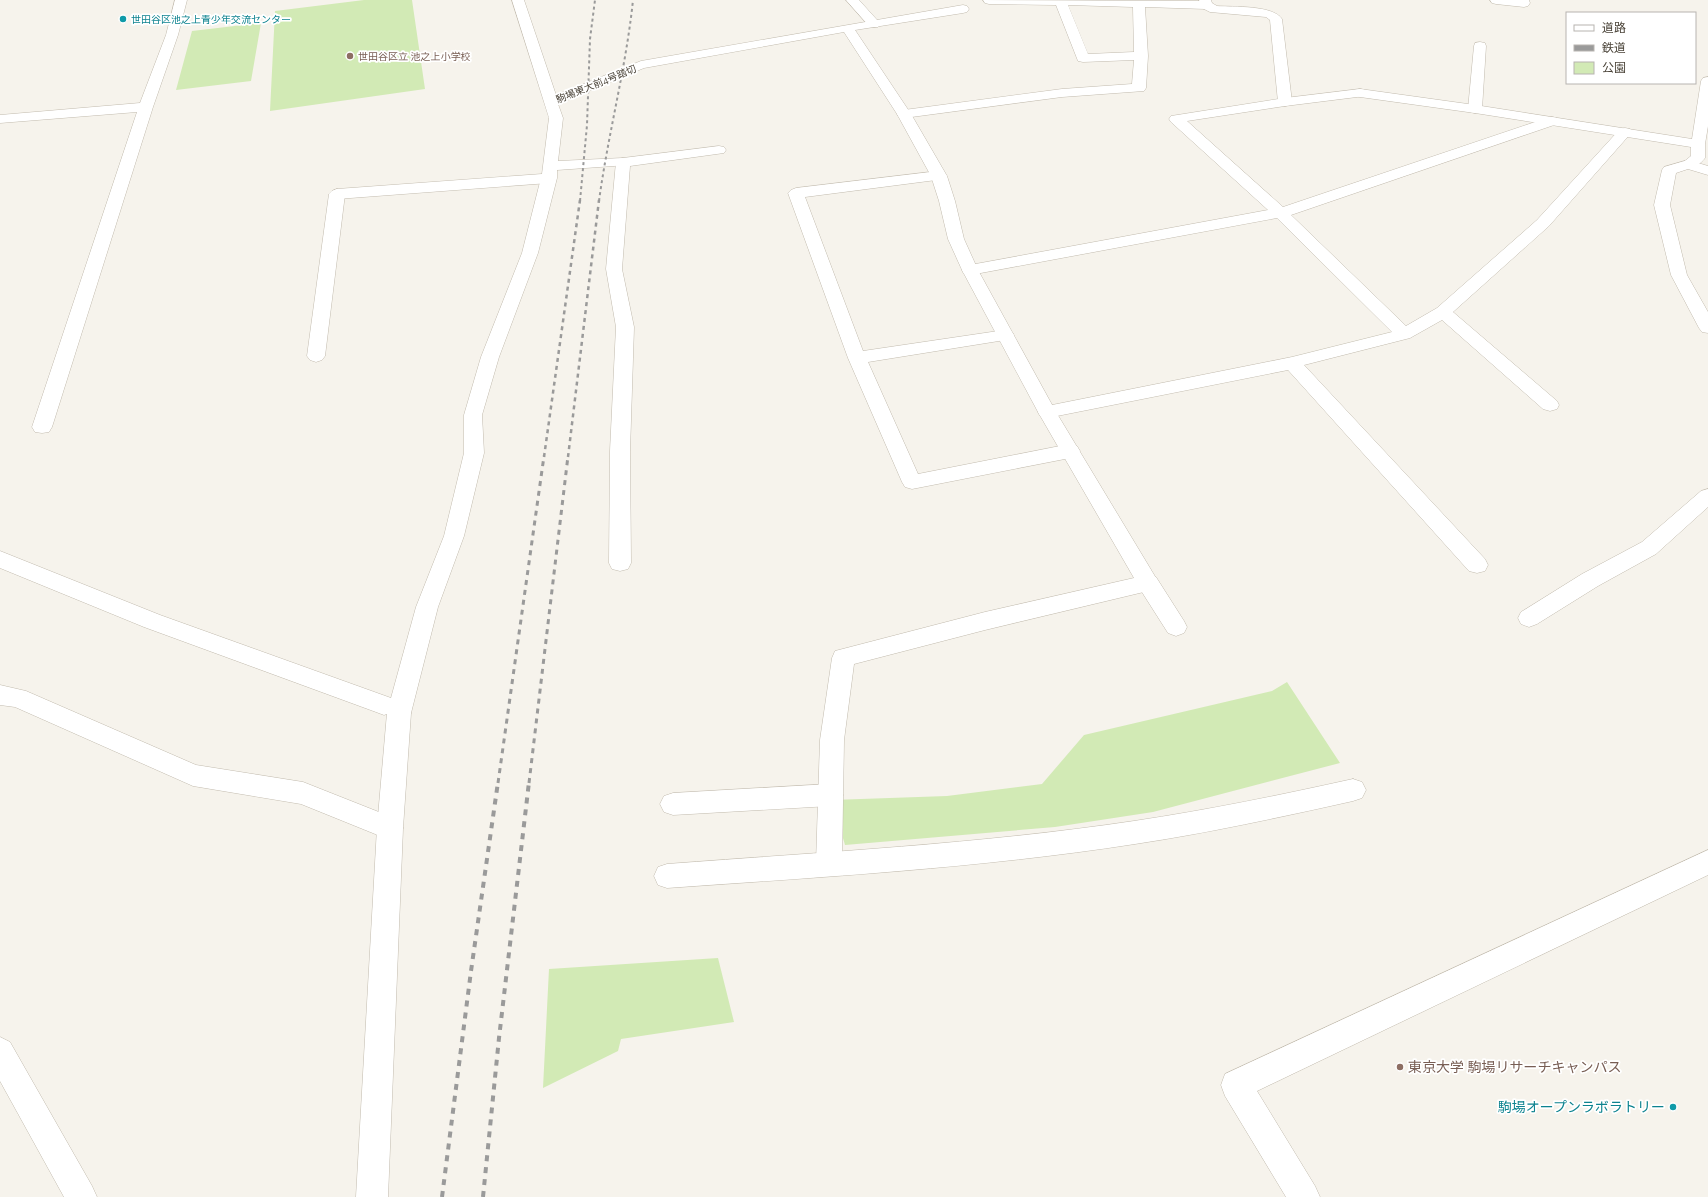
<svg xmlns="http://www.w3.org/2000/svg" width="1708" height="1197" font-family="Raleway,'Noto Sans JP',sans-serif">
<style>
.green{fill:#d2eab5}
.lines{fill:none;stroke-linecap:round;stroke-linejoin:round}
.lane-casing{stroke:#c2bbae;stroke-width:1}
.street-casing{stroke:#c2bbae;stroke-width:1}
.lane{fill:#fff;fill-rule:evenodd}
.street{fill:#fff;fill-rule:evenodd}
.rail-far3{stroke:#9a9a9a;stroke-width:2;stroke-dasharray:3 3;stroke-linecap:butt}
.rail-far2{stroke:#9a9a9a;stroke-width:2.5;stroke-dasharray:4 4;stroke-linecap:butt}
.rail-far1{stroke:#9a9a9a;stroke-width:3;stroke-dasharray:5 5;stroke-linecap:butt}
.rail{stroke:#9a9a9a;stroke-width:4;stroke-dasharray:6 6;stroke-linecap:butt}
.culture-dot{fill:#0f9aa8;stroke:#fff;stroke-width:1.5}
.education-dot{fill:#8d6e63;stroke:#fff;stroke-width:1.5}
.labels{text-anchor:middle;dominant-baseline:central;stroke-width:3.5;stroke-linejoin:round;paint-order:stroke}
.far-culture-label{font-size:10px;fill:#0d838f;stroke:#fff;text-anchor:start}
.far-education-label{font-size:10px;fill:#785e54;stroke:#fff;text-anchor:start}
.far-street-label{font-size:10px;fill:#4b4439;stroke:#fff}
.near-education-label{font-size:14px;fill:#785e54;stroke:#fff;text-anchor:start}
.near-culture-label{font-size:14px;fill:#0d838f;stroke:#fff;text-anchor:end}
</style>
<rect width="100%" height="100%" fill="#f6f3ec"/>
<path class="green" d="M 364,0 L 412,0 L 425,89 L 270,111 L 275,11 Z
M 261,23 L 251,81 L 176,90 L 192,31 Z
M 1287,682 L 1340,763 L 1153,812 L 1055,827 L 845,845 L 832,800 L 947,796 L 1042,784 L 1084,735 L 1272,691 Z
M 718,958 L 734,1022 L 621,1039 L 618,1051 L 543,1088 L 549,969 Z"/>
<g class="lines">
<defs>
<path id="lane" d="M 846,0 L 859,0 L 878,21 L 880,24 L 878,27 L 870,27 Z
M 983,0 L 1206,1 L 1210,2 L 1212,5 L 1210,8 L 1206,9 L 1145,7 L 1148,56 L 1146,88 L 1144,91 L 1062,97 L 904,118 L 899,117 L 897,114 L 899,111 L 904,110 L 1062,89 L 1132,84 L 1134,60 L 1083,62 L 1078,61 L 1056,5 L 989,4 L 985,3 ZM 1068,5 L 1133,7 L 1134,52 L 1088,54 Z
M 1490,0 L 1529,0 L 1530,3 L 1528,6 L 1524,7 L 1496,4 L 1492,3 Z
M 1480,42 L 1485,43 L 1486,46 L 1482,109 L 1480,112 L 1475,113 L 1470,112 L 1468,109 L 1474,46 L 1475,43 Z
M 1360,89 L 1365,90 L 1367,93 L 1365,96 L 1285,106 L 1187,121 L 1283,207 L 1547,118 L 1552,117 L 1557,118 L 1559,121 L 1557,124 L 1291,215 L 1406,326 L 1437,308 L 1537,220 L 1620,129 L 1625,128 L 1630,129 L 1632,132 L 1549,226 L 1453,312 L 1557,401 L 1559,405 L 1557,409 L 1550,411 L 1543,409 L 1442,320 L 1410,338 L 1304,365 L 1485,559 L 1488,565 L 1485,571 L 1477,573 L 1469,571 L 1288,370 L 1047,418 L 1040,416 L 1038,412 L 1040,408 L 1047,406 L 1292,357 L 1392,332 L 1277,218 L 970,275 L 964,274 L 962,270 L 964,266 L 970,265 L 1268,210 L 1171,122 L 1169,119 L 1171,116 L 1285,98 Z
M 719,146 L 724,147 L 726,150 L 724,153 L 630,166 L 622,269 L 634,327 L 630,451 L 631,563 L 628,569 L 620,571 L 612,569 L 609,563 L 610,451 L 616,327 L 606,269 L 616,162 L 618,159 L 623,158 Z
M 1688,160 L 1708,166 L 1708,175 L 1688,169 L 1676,173 L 1670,205 L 1687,275 L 1708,312 L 1708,333 L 1702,332 L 1699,328 L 1671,275 L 1654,205 L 1662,170 L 1664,167 Z
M 939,171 L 944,173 L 947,176 L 944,179 L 805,197 L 863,351 L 1005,330 L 1011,331 L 1014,335 L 1011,339 L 1005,340 L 868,362 L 918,474 L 1070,444 L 1077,446 L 1080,451 L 1077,456 L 1070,458 L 912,489 L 905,487 L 902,482 L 848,358 L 788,193 L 791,190 L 796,188 Z
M 549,173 L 554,175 L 557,178 L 538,253 L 499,357 L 482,415 L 484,453 L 464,536 L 438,607 L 411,713 L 407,720 L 399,723 L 391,720 L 387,714 L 384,715 L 376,712 L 144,627 L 0,568 L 0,551 L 160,615 L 391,698 L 416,607 L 444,536 L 464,453 L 464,415 L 481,357 L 522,253 L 541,178 L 544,175 Z
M 337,189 L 342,191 L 345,194 L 325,356 L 322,360 L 316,362 L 310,360 L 307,356 L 329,194 L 332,191 Z
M 1708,489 L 1708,507 L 1656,554 L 1598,586 L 1537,624 L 1529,627 L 1521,624 L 1518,618 L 1521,612 L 1582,574 L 1642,542 L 1701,491 Z
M 1148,575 L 1156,577 L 1184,621 L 1187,627 L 1184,633 L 1176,636 L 1168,633 L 1140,589 L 1137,583 L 1140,577 Z
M 0,685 L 26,691 L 196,765 L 303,782 L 399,820 L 403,828 L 399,836 L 390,840 L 301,804 L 193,786 L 15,707 L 0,705 Z
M 1353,779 L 1362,782 L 1366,790 L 1362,798 L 1353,801 C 1281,817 1208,833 1135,844 C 980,868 823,877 667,888 L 658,885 L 654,876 L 658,867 L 667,864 C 823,852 980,844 1134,821 C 1208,810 1281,795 1353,779 Z
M 830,784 L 839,787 L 843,795 L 839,803 L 830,806 L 673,815 L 664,812 L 660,804 L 664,796 L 673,793 Z
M 1708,850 L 1708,875 L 1257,1091 L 1315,1186 L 1320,1197 L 1286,1197 L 1225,1096 L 1221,1085 L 1225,1074 Z
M 0,1037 L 10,1042 L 92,1186 L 97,1197 L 64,1197 L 0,1081 Z"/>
<path id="street" d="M 175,0 L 187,0 L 178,35 L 153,107 L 52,427 L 49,432 L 42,433 L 35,432 L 32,427 L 137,112 L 0,123 L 0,115 L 140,103 L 166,35 Z
M 512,0 L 524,0 L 556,95 L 641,61 L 963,5 L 967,6 L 969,9 L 967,12 L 963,13 L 855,30 L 911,114 L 947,176 L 955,201 L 964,239 L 978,270 L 1056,412 L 1159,583 L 1156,589 L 1148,591 L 985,630 L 854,664 L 844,740 L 842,863 L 838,872 L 829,875 L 820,872 L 816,863 L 820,740 L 832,658 L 835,651 L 985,612 L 1134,578 L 1038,412 L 962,270 L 948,239 L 939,201 L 931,176 L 897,114 L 844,32 L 644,68 L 558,104 L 563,118 L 558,161 L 623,158 L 628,159 L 630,162 L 628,165 L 557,170 L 557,178 L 554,181 L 549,183 L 337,199 L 332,197 L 329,194 L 332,191 L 337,189 L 542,174 L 549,118 Z
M 1199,0 L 1211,0 L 1212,3 L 1217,6 C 1233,7 1273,5 1282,19 L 1292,102 L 1290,105 L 1285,106 L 1280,105 L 1278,102 L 1270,20 L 1266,17 L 1210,12 L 1202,8 Z
M 1708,77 L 1708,126 L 1705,144 L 1705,158 C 1700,165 1691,169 1683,167 L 1681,164 L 1691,156 L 1691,147 L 1475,113 L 1360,97 L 1355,96 L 1353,93 L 1355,90 L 1360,89 L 1475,105 L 1692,139 L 1701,81 L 1703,78 Z
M 399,703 L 407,706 L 411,713 L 403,828 L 388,1197 L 356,1197 L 377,828 L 387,713 L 391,706 Z"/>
</defs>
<use href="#lane" class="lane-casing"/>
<use href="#street" class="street-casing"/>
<use href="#lane" class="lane"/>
<use href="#street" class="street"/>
<path class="rail-far3" d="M 580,201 L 587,125 L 590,39 L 595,0
M 599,201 C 608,134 626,68 633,0"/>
<path class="rail-far2" d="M 544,457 L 580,200
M 568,457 L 599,200"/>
<path class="rail-far1" d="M 498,783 L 544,456
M 529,783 L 568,456"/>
<path class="rail" d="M 442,1197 L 471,971 L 498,782
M 483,1197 L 499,1038 L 529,782"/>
</g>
<g class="culture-dot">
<circle cx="123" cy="19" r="4"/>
<circle cx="1673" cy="1107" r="4"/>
</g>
<g class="education-dot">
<circle cx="350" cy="56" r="4"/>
<circle cx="1400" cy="1067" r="4"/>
</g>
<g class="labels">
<g class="far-culture-label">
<text x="131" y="19">世田谷区池之上青少年交流センター</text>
</g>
<g class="far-education-label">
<text x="358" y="56">世田谷区立 池之上小学校</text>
</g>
<g class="far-street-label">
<text transform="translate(596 84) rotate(-22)">駒場東大前4号踏切</text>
</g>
<g class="near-education-label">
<text x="1408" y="1067">東京大学 駒場リサーチキャンパス</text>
</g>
<g class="near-culture-label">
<text x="1665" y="1107">駒場オープンラボラトリー</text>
</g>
</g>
<rect x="1566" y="12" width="130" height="72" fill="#ffffff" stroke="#b7b4b0"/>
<rect x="1574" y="25" width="20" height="6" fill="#ffffff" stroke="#b7b4b0"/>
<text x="1602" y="32" font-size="12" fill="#4b4439">道路</text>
<rect x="1574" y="45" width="20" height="6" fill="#9a9a9a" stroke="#b7b4b0"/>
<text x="1602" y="52" font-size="12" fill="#4b4439">鉄道</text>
<rect x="1574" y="62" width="20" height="12" fill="#d2eab5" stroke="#b7b4b0"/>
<text x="1602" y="72" font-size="12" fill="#4b4439">公園</text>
</svg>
